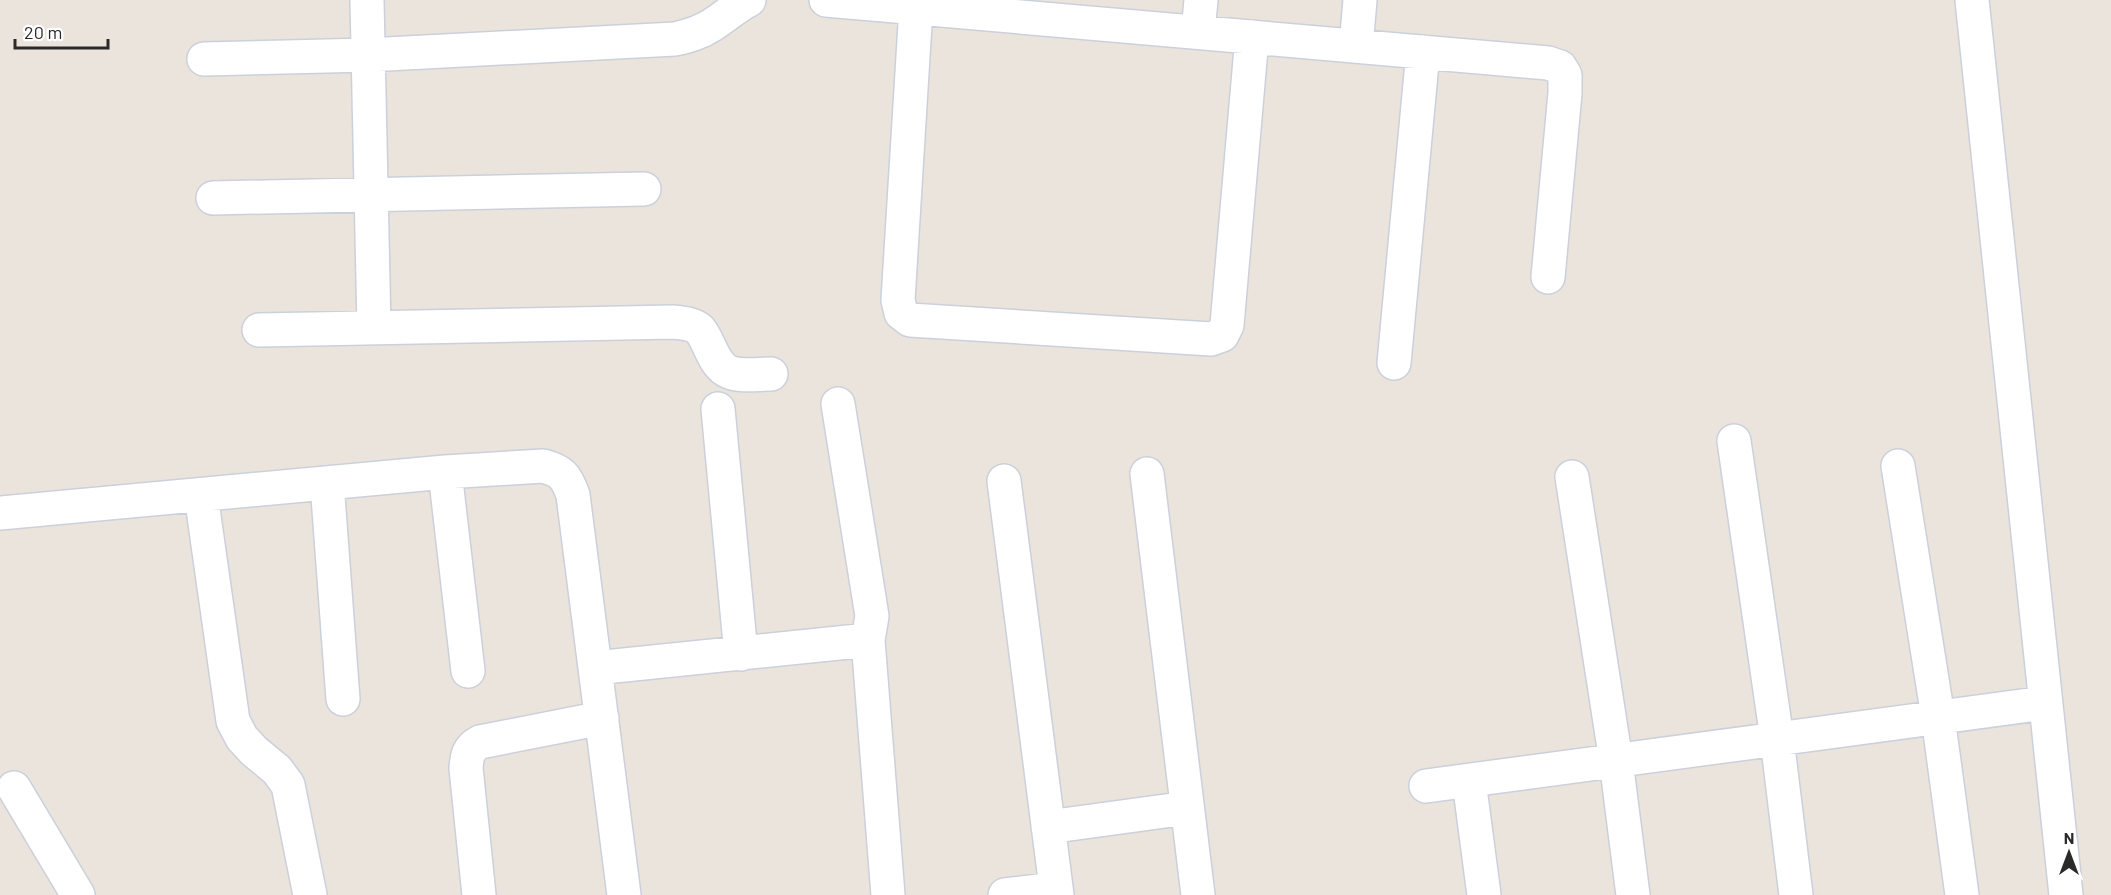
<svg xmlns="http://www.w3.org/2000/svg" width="2111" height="895" font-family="Barlow,sans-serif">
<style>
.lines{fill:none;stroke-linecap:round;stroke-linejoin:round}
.minor-casing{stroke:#cbd0db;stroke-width:36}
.minor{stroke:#fff;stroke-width:33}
</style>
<rect width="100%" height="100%" fill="#ebe4dd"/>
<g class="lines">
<defs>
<path id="minor" d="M 367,0 L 374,328
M 826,0 L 1548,63 L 1560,67 L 1565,75 L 1565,93 L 1548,277
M 1972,0 L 2066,895
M 916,8 L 898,300 L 901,313 L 910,320 L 1211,339 L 1222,335 L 1227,325 L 1252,37
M 1198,32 L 1201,0
M 1356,46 L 1360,0
M 204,59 L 368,55 L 675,39 C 688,36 700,33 712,25 C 725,17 735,7 749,0
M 213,198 L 644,189
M 259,330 L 673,322 C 682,323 694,324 700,330 C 710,342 713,365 729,372 C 741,377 758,374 771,374
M 1394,363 L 1423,52
M 838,404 L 872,616 L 868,640
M 718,409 L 741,654
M 1734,441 L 1777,739 L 1796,895
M 1898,466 L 1938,717 L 1962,895
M 445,472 L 468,671
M 1147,474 L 1198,895
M 1572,477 L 1616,761 L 1633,895
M 1004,481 L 1057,895
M 327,483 L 343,699
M 201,495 L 233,721 L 242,738 L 254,751 L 277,770 L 288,785 L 310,895
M 0,513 L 445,472 L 543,466 C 562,471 566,476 573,495 L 624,895
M 595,668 L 868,640 L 888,895
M 1469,781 L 1484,895
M 1426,786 L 2045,703
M 14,788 L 78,895
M 1048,827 L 1187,808
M 479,895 L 466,768 C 467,756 468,748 480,742 L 602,718
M 1005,895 L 1056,889"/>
</defs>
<use href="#minor" class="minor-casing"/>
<use href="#minor" class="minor"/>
</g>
<g transform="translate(2069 853)" stroke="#ffffff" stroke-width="4.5" paint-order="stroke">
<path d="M0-4.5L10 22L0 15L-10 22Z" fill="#2a2a2a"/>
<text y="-9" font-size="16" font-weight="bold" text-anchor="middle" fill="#2a2a2a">N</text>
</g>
<path d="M15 39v9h93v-9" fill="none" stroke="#2a2a2a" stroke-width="3"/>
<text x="24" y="39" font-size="18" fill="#2a2a2a" stroke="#ffffff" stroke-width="4.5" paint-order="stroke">20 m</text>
</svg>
